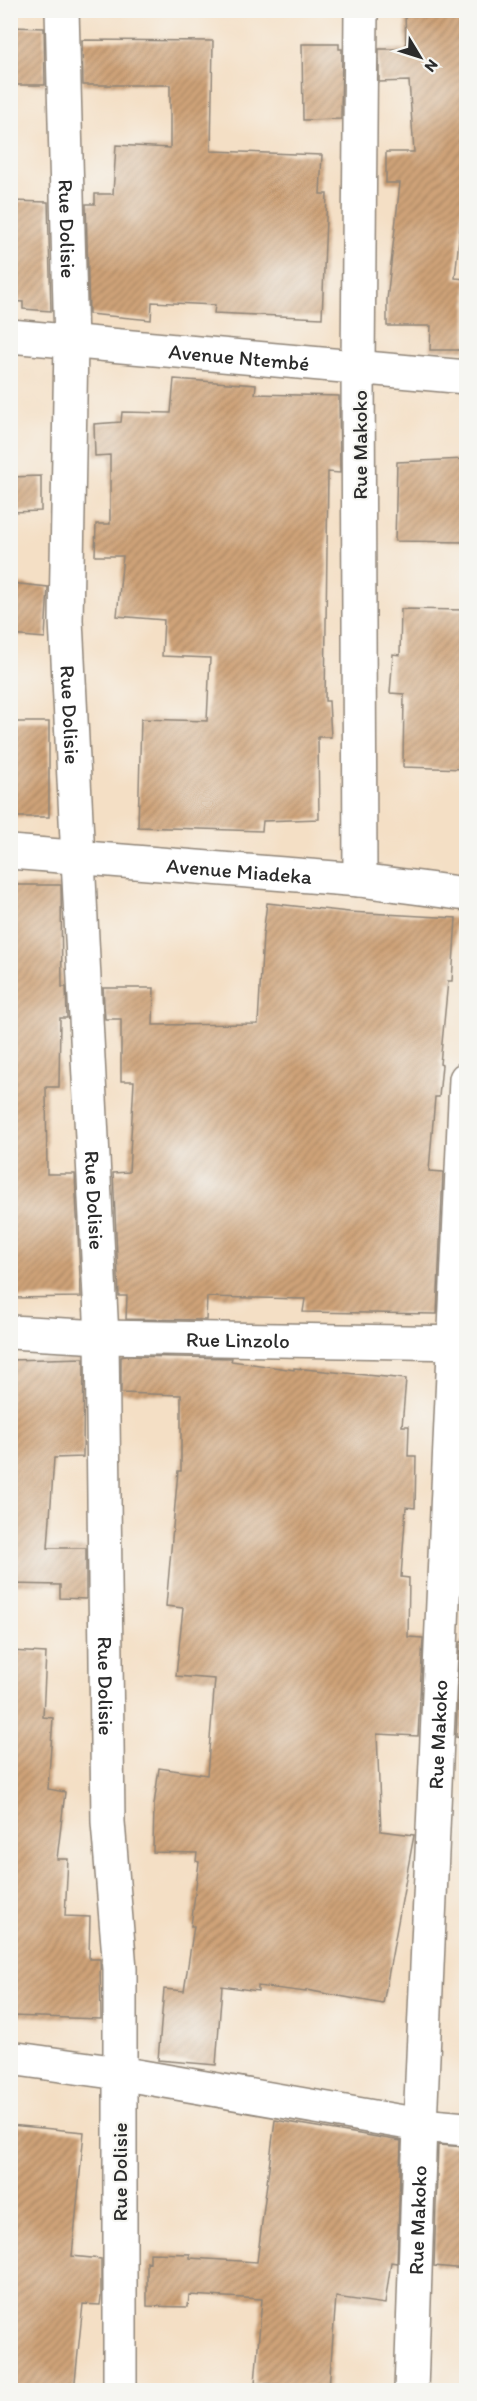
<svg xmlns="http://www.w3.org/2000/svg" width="477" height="2401" font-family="Itim,sans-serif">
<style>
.building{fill:url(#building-hatch)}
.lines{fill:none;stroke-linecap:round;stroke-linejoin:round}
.street-casing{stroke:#908578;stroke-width:36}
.street{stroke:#fff;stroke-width:33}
.labels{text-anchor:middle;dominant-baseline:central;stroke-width:4.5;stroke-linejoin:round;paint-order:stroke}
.street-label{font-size:21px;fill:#2b2b2b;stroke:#f6f6f2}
</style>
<defs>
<pattern id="building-hatch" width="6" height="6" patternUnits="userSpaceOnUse" patternTransform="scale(1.5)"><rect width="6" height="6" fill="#cfa378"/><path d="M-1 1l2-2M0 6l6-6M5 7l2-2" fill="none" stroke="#a88563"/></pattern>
</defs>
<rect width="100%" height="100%" fill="#f6f6f2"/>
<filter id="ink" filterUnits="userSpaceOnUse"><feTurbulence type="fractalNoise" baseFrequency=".0167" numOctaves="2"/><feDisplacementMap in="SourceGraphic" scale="12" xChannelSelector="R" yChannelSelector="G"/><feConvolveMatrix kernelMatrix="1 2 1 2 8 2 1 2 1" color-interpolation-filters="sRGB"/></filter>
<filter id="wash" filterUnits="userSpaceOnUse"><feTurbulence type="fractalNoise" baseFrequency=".008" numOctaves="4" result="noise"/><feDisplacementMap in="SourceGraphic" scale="24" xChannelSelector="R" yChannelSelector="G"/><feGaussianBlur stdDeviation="1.35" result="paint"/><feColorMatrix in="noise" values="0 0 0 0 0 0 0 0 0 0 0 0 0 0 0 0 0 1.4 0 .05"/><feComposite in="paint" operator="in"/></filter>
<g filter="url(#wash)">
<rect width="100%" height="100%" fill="#f4dfc5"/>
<g id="blocks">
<path class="building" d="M 405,10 L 466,10 L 466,170 L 455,278 L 466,279 L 466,350 L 430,350 L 431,326 L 387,326 L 387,300 L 400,183 L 386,183 L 386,152 L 414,152 L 409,81 L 379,82 L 379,49 L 406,49 Z
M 10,27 L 44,28 L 45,85 L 14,85 L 14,79 L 10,79 Z
M 82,40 L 213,41 L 211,151 L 322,155 L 320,194 L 327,194 L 322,318 L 214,313 L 215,305 L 152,302 L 151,320 L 89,314 L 86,204 L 95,204 L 95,194 L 113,194 L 116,145 L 170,148 L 170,85 L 83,85 Z
M 302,44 L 339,44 L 339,49 L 342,49 L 341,119 L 303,120 Z
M 10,201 L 48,202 L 51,311 L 23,309 L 23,302 L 10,301 Z
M 174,379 L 256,385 L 255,394 L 339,396 L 340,473 L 328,472 L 325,701 L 329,701 L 331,737 L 318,737 L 319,819 L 263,821 L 262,831 L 138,827 L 141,719 L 207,721 L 210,658 L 162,656 L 164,620 L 117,616 L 123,556 L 95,556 L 96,524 L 110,524 L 110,455 L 95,456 L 94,424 L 121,422 L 122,412 L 171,413 Z
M 466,459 L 466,542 L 395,541 L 397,462 Z
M 41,476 L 41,511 L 10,512 L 10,477 Z
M 10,583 L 48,587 L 45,638 L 10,635 Z
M 401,609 L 466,610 L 466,769 L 403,767 L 404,694 L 390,693 L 393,654 L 400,655 Z
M 10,722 L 49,722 L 49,817 L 10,817 Z
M 10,885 L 61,885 L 62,987 L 66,987 L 67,1018 L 60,1018 L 59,1087 L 46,1087 L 47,1174 L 75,1174 L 81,1297 L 10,1298 Z
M 267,903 L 349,912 L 456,918 L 452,981 L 448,981 L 440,1064 L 442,1065 L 439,1097 L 435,1097 L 429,1171 L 443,1172 L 437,1314 L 303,1312 L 305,1299 L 207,1297 L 206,1320 L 126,1319 L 127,1296 L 119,1296 L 113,1173 L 129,1172 L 134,1081 L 121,1081 L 121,1019 L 105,1019 L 103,988 L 154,988 L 153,1025 L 258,1024 L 263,935 Z
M 124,1356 L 232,1358 L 231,1361 L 294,1370 L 294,1368 L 406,1379 L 402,1426 L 409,1426 L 408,1456 L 416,1456 L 415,1508 L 406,1507 L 401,1577 L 409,1578 L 408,1637 L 423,1638 L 418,1736 L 377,1734 L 381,1831 L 414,1835 L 383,2004 L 306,1990 L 306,1992 L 258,1986 L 258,1991 L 222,1986 L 216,2065 L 158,2060 L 164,1989 L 184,1991 L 194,1926 L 191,1926 L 199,1862 L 196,1861 L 197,1853 L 153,1852 L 154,1805 L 159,1768 L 207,1775 L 215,1679 L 176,1676 L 183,1608 L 166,1606 L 178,1471 L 181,1471 L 181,1395 L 121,1393 L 121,1357 Z
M 84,1358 L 83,1457 L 54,1458 L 48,1548 L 86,1548 L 86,1599 L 60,1598 L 60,1585 L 10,1584 L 10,1360 Z
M 460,1642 L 466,1642 L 466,1738 L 456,1737 Z
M 10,1651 L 46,1653 L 43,1717 L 53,1718 L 48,1789 L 65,1792 L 57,1859 L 68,1859 L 65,1916 L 90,1917 L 89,1959 L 100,1959 L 101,2019 L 10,2016 Z
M 275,2120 L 401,2141 L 397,2263 L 391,2262 L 385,2304 L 336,2297 L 329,2388 L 255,2383 L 262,2299 L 189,2295 L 188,2307 L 147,2306 L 147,2262 L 150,2263 L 150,2253 L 190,2254 L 190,2258 L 257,2262 Z
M 10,2125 L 84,2132 L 72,2256 L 101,2259 L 101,2297 L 100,2305 L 83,2304 L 74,2391 L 10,2391 L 10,2245 L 14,2202 L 10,2201 Z
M 438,2145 L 466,2147 L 466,2269 L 434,2266 Z"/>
</g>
</g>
<g filter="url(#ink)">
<use href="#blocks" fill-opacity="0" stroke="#908578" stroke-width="1.5"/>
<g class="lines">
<defs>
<g id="street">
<path id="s1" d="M 62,10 L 71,343 L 66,620 L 102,1337 L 108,1822 L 120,1969 L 120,2390"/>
<path id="s2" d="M 10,336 L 466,377"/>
<path id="s3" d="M 10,852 L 360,880 L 466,894"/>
<path d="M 360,880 L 358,366 L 361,10"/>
<path id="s4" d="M 10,1332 L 102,1337 L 466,1343"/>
<path d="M 10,2058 L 119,2073 L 420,2125 L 466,2129"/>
<path id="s5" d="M 411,2390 L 420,2125 L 466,1079"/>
</g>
</defs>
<use href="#street" class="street-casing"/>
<use href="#street" class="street"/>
</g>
</g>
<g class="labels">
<g class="street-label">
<text stroke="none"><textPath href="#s1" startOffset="219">Rue Dolisie</textPath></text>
<text stroke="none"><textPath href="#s2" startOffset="230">Avenue Ntembé</textPath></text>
<text transform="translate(359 445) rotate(-90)">Rue Makoko</text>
<text stroke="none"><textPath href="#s1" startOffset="705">Rue Dolisie</textPath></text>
<text stroke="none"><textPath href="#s3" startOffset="230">Avenue Miadeka</textPath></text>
<text stroke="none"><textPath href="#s1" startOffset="1191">Rue Dolisie</textPath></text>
<text stroke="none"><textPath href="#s4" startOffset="228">Rue Linzolo</textPath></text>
<text stroke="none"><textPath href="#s1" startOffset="1677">Rue Dolisie</textPath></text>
<text stroke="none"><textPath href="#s5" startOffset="656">Rue Makoko</textPath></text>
<text transform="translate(119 2172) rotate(-90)">Rue Dolisie</text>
<text stroke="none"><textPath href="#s5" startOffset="170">Rue Makoko</textPath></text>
</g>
</g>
<rect width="477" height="2401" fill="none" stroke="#f6f6f2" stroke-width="36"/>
<g transform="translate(420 57) rotate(128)" stroke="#f6f6f2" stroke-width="4.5" paint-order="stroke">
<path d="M0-4.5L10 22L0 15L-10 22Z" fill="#2b2b2b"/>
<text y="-9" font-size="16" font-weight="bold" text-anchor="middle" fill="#2b2b2b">N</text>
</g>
</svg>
